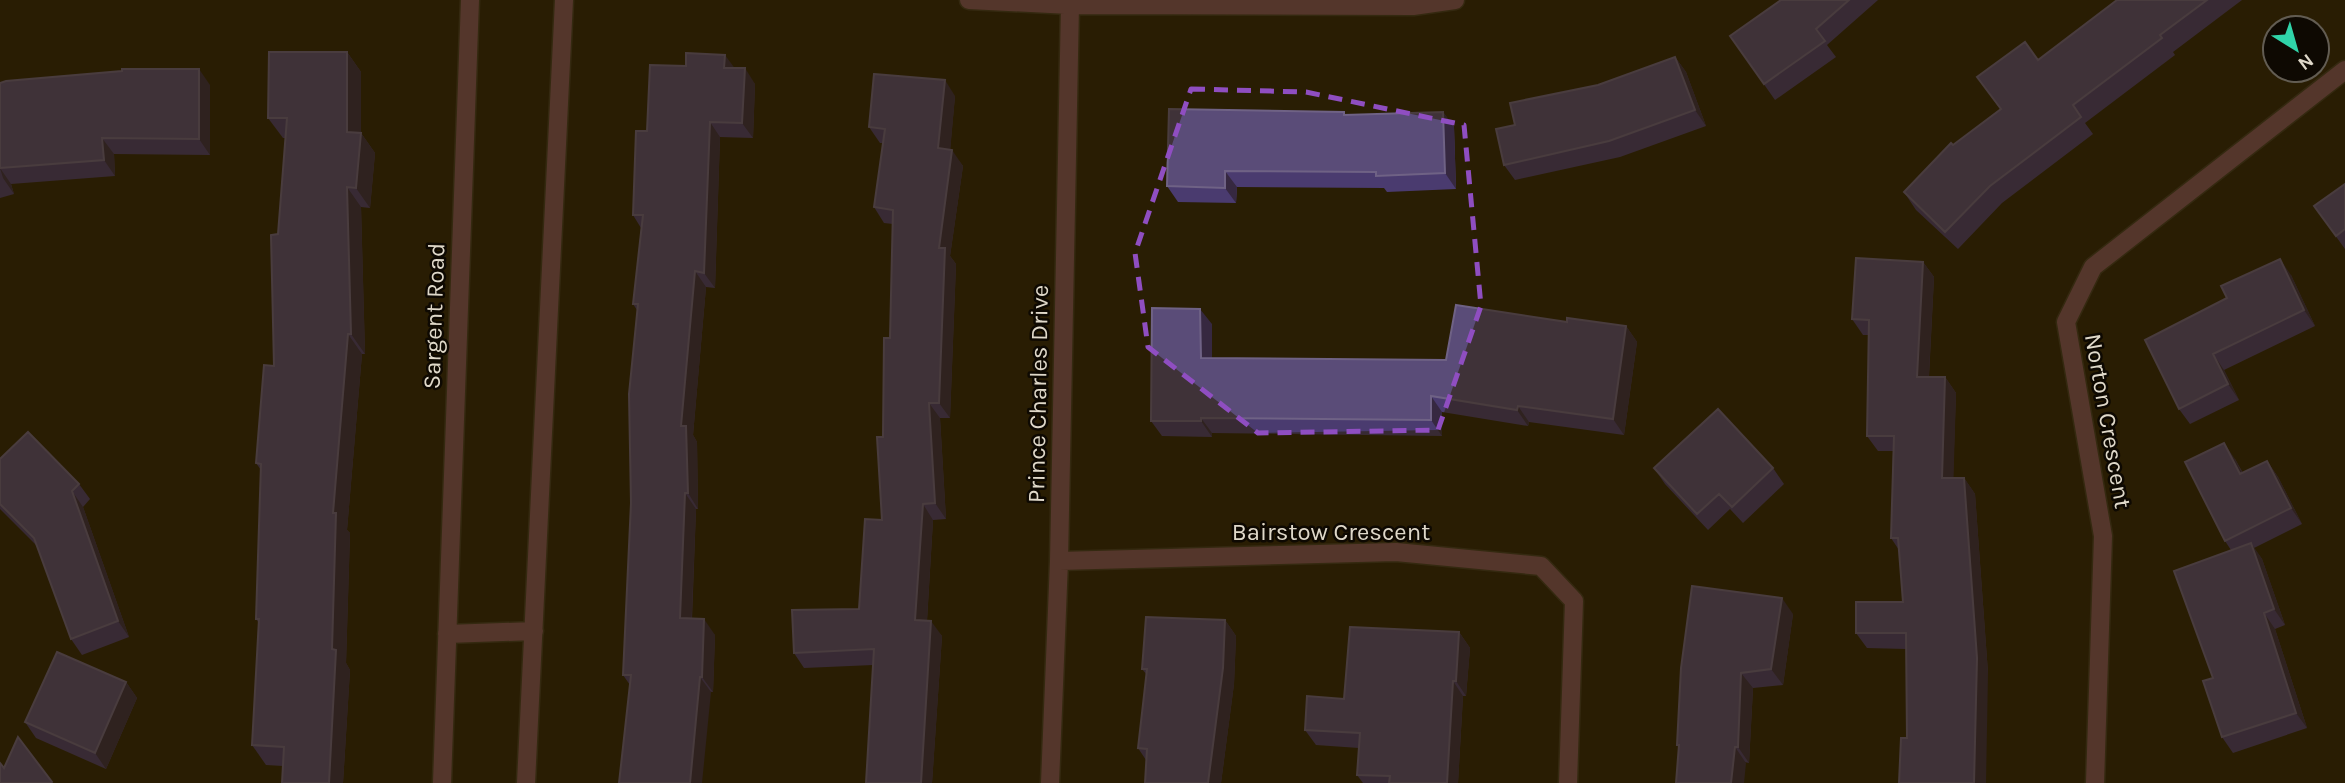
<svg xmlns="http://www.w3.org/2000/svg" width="2345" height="783" font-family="Karla,sans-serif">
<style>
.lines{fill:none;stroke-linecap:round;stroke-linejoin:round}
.minor-casing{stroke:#423820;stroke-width:21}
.minor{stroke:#88545b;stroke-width:18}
.wall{fill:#4a3b6f}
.shaded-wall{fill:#362840}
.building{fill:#5a4c78;stroke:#6f6285;stroke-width:2}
.marked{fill:none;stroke:#8f4ec1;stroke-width:5;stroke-dasharray:14 9;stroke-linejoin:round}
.labels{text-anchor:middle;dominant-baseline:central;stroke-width:5;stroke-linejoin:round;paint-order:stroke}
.street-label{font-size:24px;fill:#dfd8c9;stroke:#0e0902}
</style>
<rect width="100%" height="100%" fill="#291e04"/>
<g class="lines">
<defs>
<path id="minor" d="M 969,0 L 1070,5 L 1413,6 L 1455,0
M 1059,561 L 1396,552 L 1541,566 L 1574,601 L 1568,783
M 447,634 L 534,631
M 442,783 L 470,0
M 526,783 L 564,0
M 1050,783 L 1059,561 L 1070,5
M 2095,783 L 2103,536 L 2066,322 L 2093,267 L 2345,70"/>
</defs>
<use href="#minor" class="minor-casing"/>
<use href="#minor" class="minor"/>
</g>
<path class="wall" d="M 1781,0 L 1878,0 L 1827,45 L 1836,57 L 1775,100 L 1730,36 Z
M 2117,0 L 2242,0 L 2173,52 L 2175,55 L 2085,123 L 2093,134 L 2002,203 L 1958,249 L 1916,210 L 1904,192 L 1953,145 L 2000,109 L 1977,77 L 2038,60 Z
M 347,52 L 361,72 L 361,133 L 375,153 L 370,208 L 361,207 L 365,354 L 362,354 L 347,530 L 350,533 L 346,663 L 350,670 L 343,783 L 282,783 L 283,766 L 266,765 L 252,745 L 259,623 L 256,619 L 261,470 L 256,463 L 274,366 L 278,234 L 286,138 L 283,138 L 268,118 Z
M 1675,57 L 1686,72 L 1706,126 L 1620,157 L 1515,180 L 1504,165 L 1515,125 Z
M 686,66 L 734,68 L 755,84 L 753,138 L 720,137 L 715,288 L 706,287 L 693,435 L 697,442 L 698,509 L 696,509 L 692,619 L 715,635 L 713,692 L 630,685 L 623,675 L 631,503 L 637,310 L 633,304 L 641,228 L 633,215 L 647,131 Z
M 0,83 L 210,85 L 210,155 L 114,154 L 115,176 L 11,184 L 14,194 L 0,198 Z
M 955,96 L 950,150 L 963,166 L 950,256 L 956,264 L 950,418 L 940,418 L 946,519 L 933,520 L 927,621 L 942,636 L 932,783 L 866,783 L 873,665 L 804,668 L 794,653 L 859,609 L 882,520 L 883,437 L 890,338 L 893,224 L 884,223 L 874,207 L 883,143 L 880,143 L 869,127 Z
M 1443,112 L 1454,127 L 1456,189 L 1387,192 L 1384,188 L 1237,187 L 1236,203 L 1178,202 L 1167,186 L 1346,115 Z
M 2345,184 L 2345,249 L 2314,206 Z
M 1923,262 L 1934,277 L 1929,377 L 1945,377 L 1956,393 L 1953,478 L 1964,478 L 1975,494 L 1988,673 L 1907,738 L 1906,649 L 1867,648 L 1856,633 L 1903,602 L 1899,550 L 1891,538 L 1893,451 L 1878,451 L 1867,436 L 1869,335 L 1863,335 L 1852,319 Z
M 2291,275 L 2315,326 L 2224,370 L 2239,400 L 2190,424 L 2179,409 L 2227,298 Z
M 1567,322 L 1626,326 L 1637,342 L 1624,435 L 1529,422 L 1528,426 L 1442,412 L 1442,436 L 1212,433 L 1212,437 L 1162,436 L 1151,421 L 1212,324 L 1212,358 L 1446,360 Z
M 0,459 L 79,484 L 90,499 L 83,507 L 129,637 L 82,655 L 71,639 L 37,546 L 0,509 Z
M 2235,459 L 2243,473 L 2267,461 L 2278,477 L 2302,524 L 2254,548 L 2262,559 L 2285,625 L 2275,629 L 2307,728 L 2233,753 L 2222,737 L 2213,678 L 2231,550 L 2225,541 Z
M 1654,468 L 1773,468 L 1784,484 L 1743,523 L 1730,509 L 1708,530 L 1665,484 Z
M 1793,614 L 1783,685 L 1753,688 L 1749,763 L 1679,748 L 1677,745 Z
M 1225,620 L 1236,636 L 1234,684 L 1221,783 L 1145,783 L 1146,760 L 1138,748 L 1147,675 L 1142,669 Z
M 1459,632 L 1470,648 L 1466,696 L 1463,696 L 1458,783 L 1363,783 L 1357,775 L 1359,748 L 1316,745 L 1305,730 L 1344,699 Z
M 126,682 L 137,698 L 106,769 L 36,738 L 25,722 Z"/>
<path class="shaded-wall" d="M 347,52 L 361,72 L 361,133 L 375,153 L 370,208 L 356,188 L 347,132 Z
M 725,55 L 736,70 L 724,68 Z
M 1675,57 L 1686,72 L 1706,126 L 1695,110 Z
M 745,68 L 755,84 L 753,138 L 742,123 Z
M 199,69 L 210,85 L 210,155 L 199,139 Z
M 945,80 L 955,96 L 949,164 L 938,148 Z
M 1443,112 L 1454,127 L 1456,189 L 1445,173 Z
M 710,122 L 720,137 L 715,288 L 704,273 Z
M 102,138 L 114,154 L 115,176 L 104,160 Z
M 952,150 L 963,166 L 950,256 L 956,264 L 950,418 L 939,403 L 939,248 Z
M 0,168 L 11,184 L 14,194 L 3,178 Z
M 1225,171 L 1237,187 L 1236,203 L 1225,188 Z
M 347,187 L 361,207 L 365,354 L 351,334 Z
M 2280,259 L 2291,275 L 2315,326 L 2304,310 Z
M 1923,262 L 1934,277 L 1928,392 L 1917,377 Z
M 695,271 L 706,287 L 693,435 L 697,442 L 698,509 L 688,493 L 681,426 Z
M 1200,309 L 1212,324 L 1212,374 L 1201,358 Z
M 1626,326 L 1637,342 L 1624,435 L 1613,419 Z
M 348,334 L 362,354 L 347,530 L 350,533 L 346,663 L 350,670 L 343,783 L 328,783 L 332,649 L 333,513 Z
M 2213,354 L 2224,370 L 2239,400 L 2228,384 Z
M 1945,377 L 1956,393 L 1953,494 L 1942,478 Z
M 1431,396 L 1442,412 L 1442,436 L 1431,420 Z
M 929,403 L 940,418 L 946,519 L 935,503 Z
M 1518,406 L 1529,422 L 1528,426 L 1517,410 Z
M 1201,418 L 1212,433 L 1212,437 L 1201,421 Z
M 2224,443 L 2235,459 L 2251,490 L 2240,474 Z
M 2267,461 L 2278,477 L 2302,524 L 2291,508 Z
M 1964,478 L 1975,494 L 1988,673 L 1986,783 L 1974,783 Z
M 72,491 L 83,507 L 129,637 L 118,621 Z
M 685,493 L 696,509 L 691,634 L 680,618 Z
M 923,504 L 933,520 L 926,636 L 915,620 Z
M 2251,543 L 2262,559 L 2285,625 L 2274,609 Z
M 1782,598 L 1793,614 L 1783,685 L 1771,669 Z
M 2264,613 L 2275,629 L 2307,728 L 2296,713 Z
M 704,619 L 715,635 L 713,692 L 702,677 Z
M 1225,620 L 1236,636 L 1234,684 L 1221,783 L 1208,783 Z
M 931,621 L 942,636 L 932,783 L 921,783 Z
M 1459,632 L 1470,648 L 1466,696 L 1456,681 Z
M 1741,673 L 1753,688 L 1749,763 L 1738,747 Z
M 700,677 L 711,692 L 702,783 L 690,783 Z
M 1453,681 L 1463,696 L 1458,783 L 1447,783 Z
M 126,682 L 137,698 L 106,769 L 95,753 Z
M 1735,747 L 1746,763 L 1744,783 L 1731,783 Z"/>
<path class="building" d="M 1781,0 L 1849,0 L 1816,29 L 1825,41 L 1764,84 L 1730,36 Z
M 2117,0 L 2207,0 L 2160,35 L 2162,38 L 2073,105 L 2081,117 L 1990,186 L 1945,232 L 1904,192 L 1951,143 L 1953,145 L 2001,109 L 1977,77 L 2025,42 L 2038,60 Z
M 269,52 L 347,52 L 347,132 L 361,133 L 356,188 L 347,187 L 351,334 L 348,334 L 333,513 L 336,513 L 332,649 L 336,650 L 329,783 L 282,783 L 284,747 L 252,745 L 259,619 L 256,619 L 261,464 L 256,463 L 264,365 L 274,366 L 271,235 L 278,234 L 287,118 L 268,118 Z
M 686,53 L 725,55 L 724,68 L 745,68 L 742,123 L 710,122 L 704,273 L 695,271 L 681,426 L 686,426 L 688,493 L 685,493 L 680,618 L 704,619 L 702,677 L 700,677 L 690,783 L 619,783 L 631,675 L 623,675 L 631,503 L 629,394 L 638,304 L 633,304 L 643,215 L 633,215 L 636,131 L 647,131 L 650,65 L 686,66 Z
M 1675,57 L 1695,110 L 1609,141 L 1504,165 L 1496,129 L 1515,125 L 1510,103 L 1598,85 Z
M 122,69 L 199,69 L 199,139 L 102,138 L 104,160 L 0,168 L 0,83 L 6,81 L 122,71 Z
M 874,74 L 945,80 L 938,148 L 952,150 L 939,248 L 945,248 L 939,403 L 929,403 L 935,503 L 923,504 L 915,620 L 931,621 L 921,783 L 866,783 L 874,649 L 794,653 L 792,610 L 859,609 L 865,519 L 882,520 L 877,437 L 883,437 L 884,338 L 890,338 L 893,210 L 874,207 L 885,129 L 869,127 Z
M 1169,109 L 1344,112 L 1344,115 L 1443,112 L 1445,173 L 1376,176 L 1376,172 L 1225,171 L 1225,188 L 1167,186 Z
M 2345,184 L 2345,229 L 2336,236 L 2314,206 Z
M 1856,258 L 1923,262 L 1917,377 L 1945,377 L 1942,478 L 1964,478 L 1977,658 L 1974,783 L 1899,783 L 1901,738 L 1907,738 L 1906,633 L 1856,633 L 1856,602 L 1903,602 L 1898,538 L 1891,538 L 1894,436 L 1867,436 L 1869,320 L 1852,319 Z
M 2280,259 L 2304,310 L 2213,354 L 2228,384 L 2179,409 L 2145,340 L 2227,298 L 2221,286 Z
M 1456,305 L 1567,322 L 1567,318 L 1626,326 L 1613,419 L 1518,406 L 1517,410 L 1431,396 L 1431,420 L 1201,418 L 1201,421 L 1151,421 L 1152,308 L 1200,309 L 1201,358 L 1446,360 Z
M 1718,409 L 1773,468 L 1732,507 L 1719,494 L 1697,514 L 1654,468 Z
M 28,432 L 79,484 L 72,491 L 118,621 L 71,639 L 34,538 L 0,504 L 0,459 Z
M 2224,443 L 2240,474 L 2267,461 L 2291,508 L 2225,541 L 2185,462 Z
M 2251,543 L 2274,609 L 2264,613 L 2296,713 L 2222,737 L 2203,681 L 2213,678 L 2174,571 Z
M 1692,586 L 1782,598 L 1771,669 L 1741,673 L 1738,747 L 1735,747 L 1731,783 L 1676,783 L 1679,745 L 1677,745 L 1681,668 Z
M 1146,617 L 1225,620 L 1223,668 L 1208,783 L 1145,783 L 1147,749 L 1138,748 L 1147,669 L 1142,669 Z
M 1350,627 L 1459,632 L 1456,681 L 1453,681 L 1447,783 L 1389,783 L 1390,776 L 1357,775 L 1360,733 L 1305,730 L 1307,696 L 1344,699 Z
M 57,652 L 126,682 L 95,753 L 25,722 Z
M 18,737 L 52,782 L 51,783 L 0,783 L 0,763 L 4,768 Z"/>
<path d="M0 0H2345V783H0ZM 1191,89 L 1306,92 L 1464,125 L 1481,306 L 1438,430 L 1258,433 L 1148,347 L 1135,253 Z" fill="#291e04" fill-opacity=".55" fill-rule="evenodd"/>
<path class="marked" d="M 1191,89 L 1306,92 L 1464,125 L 1481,306 L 1438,430 L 1258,433 L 1148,347 L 1135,253 Z"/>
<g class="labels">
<g class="street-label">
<text transform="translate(434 316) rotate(-88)">Sargent Road</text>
<text transform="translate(1038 394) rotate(-89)">Prince Charles Drive</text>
<text transform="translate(2108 421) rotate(80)">Norton Crescent</text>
<text x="1331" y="532">Bairstow Crescent</text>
</g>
</g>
<g transform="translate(2296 49) rotate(143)"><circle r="33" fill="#0e0902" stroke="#625c52" stroke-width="2"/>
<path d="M0-5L12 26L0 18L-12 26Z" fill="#30d4a9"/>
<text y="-10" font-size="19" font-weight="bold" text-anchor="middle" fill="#dfd8c9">N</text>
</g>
</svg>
